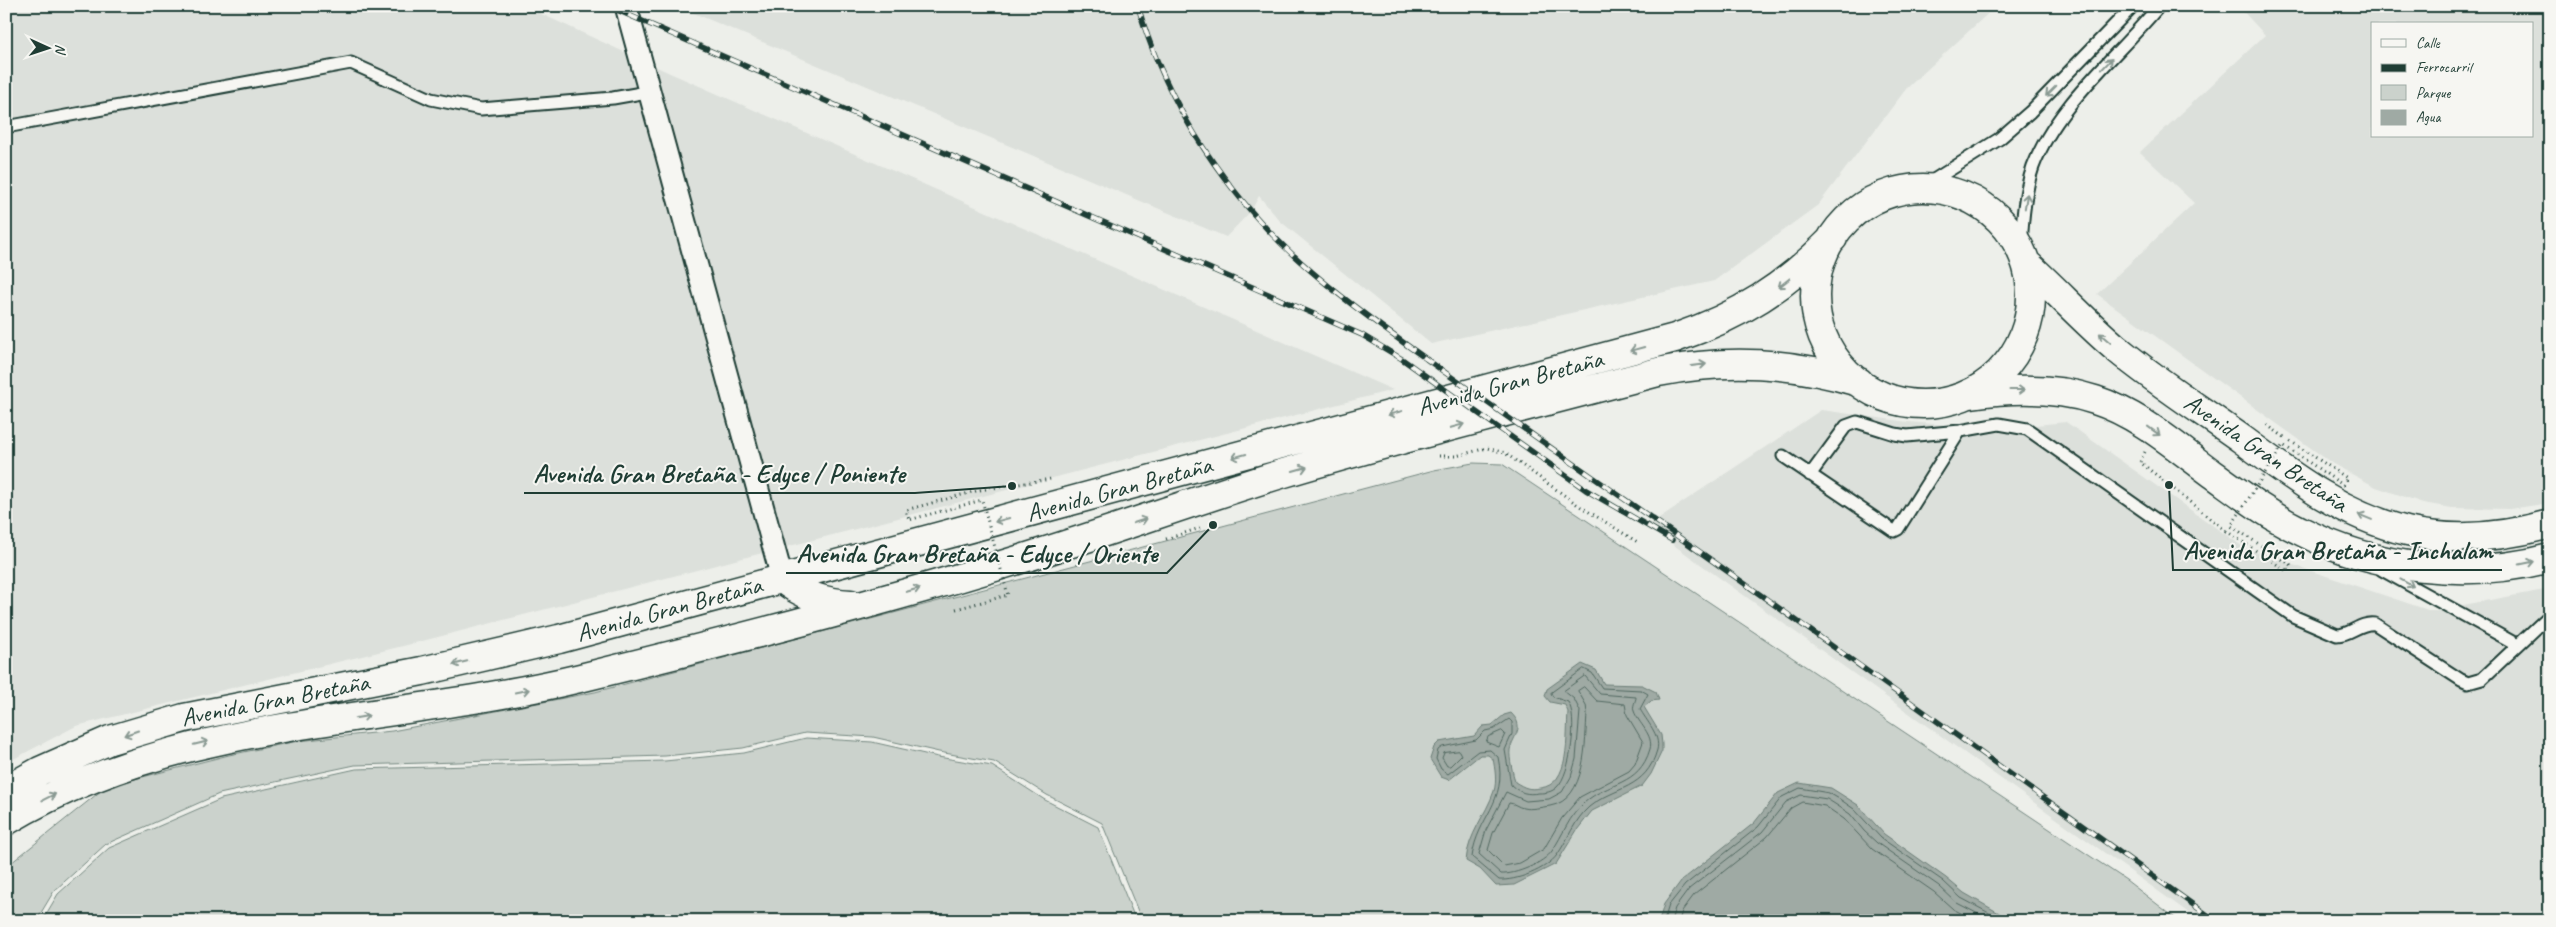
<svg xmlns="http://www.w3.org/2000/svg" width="2556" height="927" font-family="Caveat,sans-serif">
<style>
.built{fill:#dce0db;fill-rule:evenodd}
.green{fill:#cbd2cc;stroke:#758880}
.water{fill:#9faaa4;stroke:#6c7e77}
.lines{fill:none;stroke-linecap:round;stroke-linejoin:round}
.shore{stroke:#526961;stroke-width:1}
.lane-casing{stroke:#1f3d34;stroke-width:15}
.street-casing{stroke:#1f3d34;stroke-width:25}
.primary-casing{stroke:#1f3d34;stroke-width:31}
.path{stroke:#1f3d34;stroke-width:3;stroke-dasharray:1 4;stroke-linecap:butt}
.lane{stroke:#f6f6f2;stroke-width:11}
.street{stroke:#f6f6f2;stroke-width:21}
.primary{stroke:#f6f6f2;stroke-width:28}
.rail-casing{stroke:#1f3d34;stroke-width:5.5}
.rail{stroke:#f6f6f2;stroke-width:4;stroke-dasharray:11;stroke-linecap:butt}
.path-bridge{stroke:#1f3d34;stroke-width:3;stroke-dasharray:1 4;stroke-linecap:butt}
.oneway{stroke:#8a9a93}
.labels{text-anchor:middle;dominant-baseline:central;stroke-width:4;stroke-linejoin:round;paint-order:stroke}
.street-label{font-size:25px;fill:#1f3d34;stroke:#f6f6f2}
.leader{fill:none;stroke:#1f3d34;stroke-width:2}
.callout-dot{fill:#1f3d34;stroke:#f6f6f2;stroke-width:2}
.callout-label{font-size:26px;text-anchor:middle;font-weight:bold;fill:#1f3d34;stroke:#f6f6f2;stroke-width:4;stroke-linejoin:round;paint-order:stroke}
</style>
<rect width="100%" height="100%" fill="#edefea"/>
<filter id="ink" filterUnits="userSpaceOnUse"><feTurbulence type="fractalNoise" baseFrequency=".02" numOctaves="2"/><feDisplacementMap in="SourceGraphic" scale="10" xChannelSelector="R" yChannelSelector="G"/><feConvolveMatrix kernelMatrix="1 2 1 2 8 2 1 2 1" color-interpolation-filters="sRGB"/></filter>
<g filter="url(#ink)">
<path class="built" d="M 6,6 L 524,6 L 672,74 L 1393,390 L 407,645 L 76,726 L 6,763 Z
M 677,6 L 1996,6 L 1906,89 L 1818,205 L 1714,281 L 1431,344 L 1280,221 L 1259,196 L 1251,211 L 1226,237 Z
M 2238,6 L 2550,6 L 2550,503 L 2510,509 L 2452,508 L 2423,503 L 2376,487 L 2333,464 L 2097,294 L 2194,203 L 2140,152 L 2265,35 ZM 2372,24 L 2532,24 L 2532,136 L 2372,136 Z
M 1821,410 L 1908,422 L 1994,429 L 2066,422 L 2246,549 L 2431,611 L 2550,589 L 2550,921 L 2200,921 L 1647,526 Z"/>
<path class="green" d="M 1473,463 L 1502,464 L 2126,880 L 2179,921 L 1142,921 L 1102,823 L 1047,795 L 994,762 L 939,752 L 873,737 L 805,733 L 743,748 L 665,756 L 355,765 L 219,794 L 106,844 L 54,891 L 36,921 L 6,921 L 6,867 L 107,786 L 229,755 L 298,741 L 392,731 L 595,692 L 1434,470 Z
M 806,738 L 872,742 L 938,757 L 992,766 L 1045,800 L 1098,827 L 1136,921 L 42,921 L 58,894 L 109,848 L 221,799 L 356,769 L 665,761 L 744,753 Z"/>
<path class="water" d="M 1582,664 L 1596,670 L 1604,684 L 1642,685 L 1656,692 L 1659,700 L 1651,701 L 1644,707 L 1661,735 L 1662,744 L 1662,751 L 1651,774 L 1642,786 L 1592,811 L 1577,830 L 1556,864 L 1514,885 L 1496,886 L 1480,869 L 1466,861 C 1468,834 1486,815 1494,791 C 1497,781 1495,769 1493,759 L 1488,755 L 1480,755 L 1449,780 L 1441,777 L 1430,759 L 1434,747 L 1439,742 L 1474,736 L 1483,726 L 1492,725 L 1504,715 L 1511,713 C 1526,728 1513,735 1510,750 C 1509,759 1513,773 1515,782 C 1525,788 1529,790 1540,788 C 1571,785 1566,735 1568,712 L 1565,705 L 1550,702 L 1545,696 L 1547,689 Z
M 1799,783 L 1831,788 L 1858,805 L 1884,834 L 1946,878 L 1964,893 L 2013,921 L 1659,921 L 1664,904 L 1681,881 L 1754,823 L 1778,793 Z"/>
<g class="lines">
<path class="shore" d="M 1584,669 L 1592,673 L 1602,688 L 1641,690 L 1648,694 L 1640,709 C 1646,721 1661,735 1657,750 C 1646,790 1615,786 1589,807 C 1574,820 1568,840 1557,855 C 1546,870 1516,881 1499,880 L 1472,857 C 1477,817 1508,803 1498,757 L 1490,750 L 1478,751 L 1448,774 L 1441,769 L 1436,759 L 1438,750 L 1442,747 L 1476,740 L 1485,731 L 1494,729 L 1509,719 L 1512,722 L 1512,734 L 1505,750 L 1511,785 C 1520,793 1527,795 1539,793 C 1546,793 1552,792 1557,787 C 1571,774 1578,716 1568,702 L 1553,697 L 1551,693 Z
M 1585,676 L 1600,694 L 1636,697 C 1636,701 1632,706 1634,711 C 1638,723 1654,735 1650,749 C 1639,787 1608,781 1584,803 C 1569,816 1563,835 1552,851 C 1544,863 1515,875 1501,874 L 1479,854 L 1486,830 L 1506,792 L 1526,801 L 1549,799 L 1562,792 L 1571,777 L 1576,759 L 1580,711 L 1574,699 L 1564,691 Z
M 1584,687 L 1597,701 L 1625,704 L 1627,715 L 1643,742 L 1635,764 L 1629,771 L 1580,797 L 1562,818 L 1544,849 L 1520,863 L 1504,866 L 1488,850 L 1493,833 L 1509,803 C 1514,803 1518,807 1523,808 C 1531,810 1542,807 1550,806 C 1587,800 1585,741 1587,713 L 1586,705 L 1578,691 Z
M 1502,731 L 1505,734 L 1499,747 L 1486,742 L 1488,737 Z
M 1459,751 L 1461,755 L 1450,766 L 1447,766 L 1442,758 L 1444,753 Z
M 1664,921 L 1669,905 L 1685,885 L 1758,827 L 1782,797 L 1800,788 L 1829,793 L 1841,800 L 1854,809 L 1881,838 L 1943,881 L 1961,898 L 2004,921
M 1671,921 L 1675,908 L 1689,889 L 1762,832 L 1786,802 L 1801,795 L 1827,799 L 1838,806 L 1850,814 L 1864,831 L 1877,843 L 1939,886 L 1957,903 L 1992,921
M 1679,921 L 1682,911 L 1694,895 L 1767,837 L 1791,808 L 1802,802 L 1825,806 L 1844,819 L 1872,849 L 1934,892 L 1953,909 L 1976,921"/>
<defs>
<path id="lane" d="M 6,127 L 351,63 L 431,99 L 481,109 L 613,98 L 647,92
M 1921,188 L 1999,139 L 2030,112 L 2133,6
M 2021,250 C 2022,222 2024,193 2033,167 C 2056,105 2118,56 2159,6
M 1783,456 L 1894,531 L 1898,529 L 1960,431 L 1999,424 L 2027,429 L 2293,616 L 2337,635 C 2351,635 2360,622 2375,624 L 2461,680 L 2468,683 L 2482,679 L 2550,615
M 1810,475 L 1846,426 L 1857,422 L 1895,434 L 1907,436 L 1960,431
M 2382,570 L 2516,644"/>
<path id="street" d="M 626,6 L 782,578"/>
<path id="primary" d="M1815 296a108 108 0 1 1 216 0a108 108 0 1 1-216 0Z
M 2026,263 C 2057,291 2085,322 2117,349 C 2157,382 2201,410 2243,440 C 2294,478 2345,516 2407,531 C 2454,542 2504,537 2550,524
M 1971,394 C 2012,388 2056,387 2095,400 C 2139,414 2176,447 2213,474 C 2241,494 2268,515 2299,530 C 2374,569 2468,580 2550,558
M 782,578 C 800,595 827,603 851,604
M 6,790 L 40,771 L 110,740 L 184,718 L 422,671 L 559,639 L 1675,338 C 1740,316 1785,287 1833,238
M 6,821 C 183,715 385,725 580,678 C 728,642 876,604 1021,559 C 1109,532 1196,500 1284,473 C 1407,436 1534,405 1658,372 C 1729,358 1790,362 1859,382"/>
</defs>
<use href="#lane" class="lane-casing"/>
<use href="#street" class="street-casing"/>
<use href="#primary" class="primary-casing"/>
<path class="path" d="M 2267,425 L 2287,439
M 2145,452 L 2140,462 L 2226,531
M 1439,456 L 1456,456 L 1487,448 L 1505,453 L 1578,505 L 1639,543
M 980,490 L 1051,479
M 1166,539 L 1200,528"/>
<use href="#lane" class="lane"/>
<use href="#street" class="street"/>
<use href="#primary" class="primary"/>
<defs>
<path id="rail" d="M 608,6 L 1362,335 L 1402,359 L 1586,490 L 1672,540
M 1138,6 C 1162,90 1208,165 1267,229 C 1315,280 1372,320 1429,361 C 1503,414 1578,467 1653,519 C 1842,651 2028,788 2216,921"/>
</defs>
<use href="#rail" class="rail-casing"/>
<use href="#rail" class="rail"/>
<path class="path-bridge" d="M 2226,531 L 2287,571 L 2291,565 L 2231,526 L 2283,445 L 2343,485 L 2347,478 L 2287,439
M 956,609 L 1008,595 L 982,500 L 909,520 L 906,510 L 980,490"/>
</g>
<defs><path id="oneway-shaft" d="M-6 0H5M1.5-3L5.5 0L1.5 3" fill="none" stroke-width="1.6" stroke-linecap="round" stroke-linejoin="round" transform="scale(1.25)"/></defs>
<g class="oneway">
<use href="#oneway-shaft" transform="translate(2107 64) rotate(-47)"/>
<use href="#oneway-shaft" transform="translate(2051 91) rotate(135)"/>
<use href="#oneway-shaft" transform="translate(2026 201) rotate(-81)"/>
<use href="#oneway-shaft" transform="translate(1784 283) rotate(142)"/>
<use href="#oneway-shaft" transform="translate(2105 338) rotate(-139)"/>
<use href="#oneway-shaft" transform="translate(1637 349) rotate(165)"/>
<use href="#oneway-shaft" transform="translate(1699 365) rotate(-7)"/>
<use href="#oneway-shaft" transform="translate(2017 390)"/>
<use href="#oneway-shaft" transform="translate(1395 413) rotate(165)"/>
<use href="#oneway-shaft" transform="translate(1457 426) rotate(-15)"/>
<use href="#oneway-shaft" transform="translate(2154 431) rotate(36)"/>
<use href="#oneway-shaft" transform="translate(1239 456) rotate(165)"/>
<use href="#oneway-shaft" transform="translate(1300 469) rotate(-16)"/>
<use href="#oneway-shaft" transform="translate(2365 517) rotate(-158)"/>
<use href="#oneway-shaft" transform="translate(1002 520) rotate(165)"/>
<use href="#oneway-shaft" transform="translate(1140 521) rotate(-18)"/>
<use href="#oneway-shaft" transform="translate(2527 563) rotate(-11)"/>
<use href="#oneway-shaft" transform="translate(2407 583) rotate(29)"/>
<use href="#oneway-shaft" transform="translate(913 590) rotate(-16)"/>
<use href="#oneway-shaft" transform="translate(460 663) rotate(167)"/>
<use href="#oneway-shaft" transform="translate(522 691) rotate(-11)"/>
<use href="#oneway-shaft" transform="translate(362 717) rotate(-9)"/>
<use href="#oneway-shaft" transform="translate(131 733) rotate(161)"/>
<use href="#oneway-shaft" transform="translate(201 743) rotate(-14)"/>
<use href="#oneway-shaft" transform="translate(49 797) rotate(-27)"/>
</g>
</g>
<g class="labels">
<g class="street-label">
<text transform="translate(1510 383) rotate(-15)">Avenida Gran Bretaña</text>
<text transform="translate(2266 453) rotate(34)">Avenida Gran Bretaña</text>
<text transform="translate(1119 489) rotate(-15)">Avenida Gran Bretaña</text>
<text transform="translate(669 609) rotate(-15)">Avenida Gran Bretaña</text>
<text transform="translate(275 700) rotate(-11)">Avenida Gran Bretaña</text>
</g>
</g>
<path class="leader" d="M1012 486L915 493H524M2169 485L2173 570H2502M1213 525L1167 573H786"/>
<g class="callout-dot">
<circle cx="1012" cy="486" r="5"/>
<circle cx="2169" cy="485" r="5"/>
<circle cx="1213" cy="525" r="5"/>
</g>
<g class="callout-label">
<text x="719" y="482">Avenida Gran Bretaña - Edyce / Poniente</text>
<text x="2338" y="559">Avenida Gran Bretaña - Inchalam</text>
<text x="977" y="562">Avenida Gran Bretaña - Edyce / Oriente</text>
</g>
<rect width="2556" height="927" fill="none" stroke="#f6f6f2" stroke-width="25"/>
<rect x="12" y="12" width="2531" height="902" fill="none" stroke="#1f3d34" stroke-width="2" filter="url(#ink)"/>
<rect x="2371" y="22" width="162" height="115" fill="#f6f6f2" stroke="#a0aca6"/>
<rect x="2381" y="39" width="25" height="8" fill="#f6f6f2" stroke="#a0aca6"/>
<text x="2416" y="48" font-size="15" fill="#1f3d34">Calle</text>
<rect x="2381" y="64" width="25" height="8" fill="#1f3d34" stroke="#a0aca6"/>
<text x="2416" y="72" font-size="15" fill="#1f3d34">Ferrocarril</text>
<rect x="2381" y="85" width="25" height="15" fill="#cbd2cc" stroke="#a0aca6"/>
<text x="2416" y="98" font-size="15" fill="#1f3d34">Parque</text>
<rect x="2381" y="110" width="25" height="15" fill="#9faaa4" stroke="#a0aca6"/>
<text x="2416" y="122" font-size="15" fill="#1f3d34">Agua</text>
<g transform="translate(48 48) rotate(93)" stroke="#f6f6f2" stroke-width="4" paint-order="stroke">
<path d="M0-4L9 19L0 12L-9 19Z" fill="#1f3d34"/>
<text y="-8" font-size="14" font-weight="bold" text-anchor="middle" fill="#1f3d34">N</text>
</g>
</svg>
